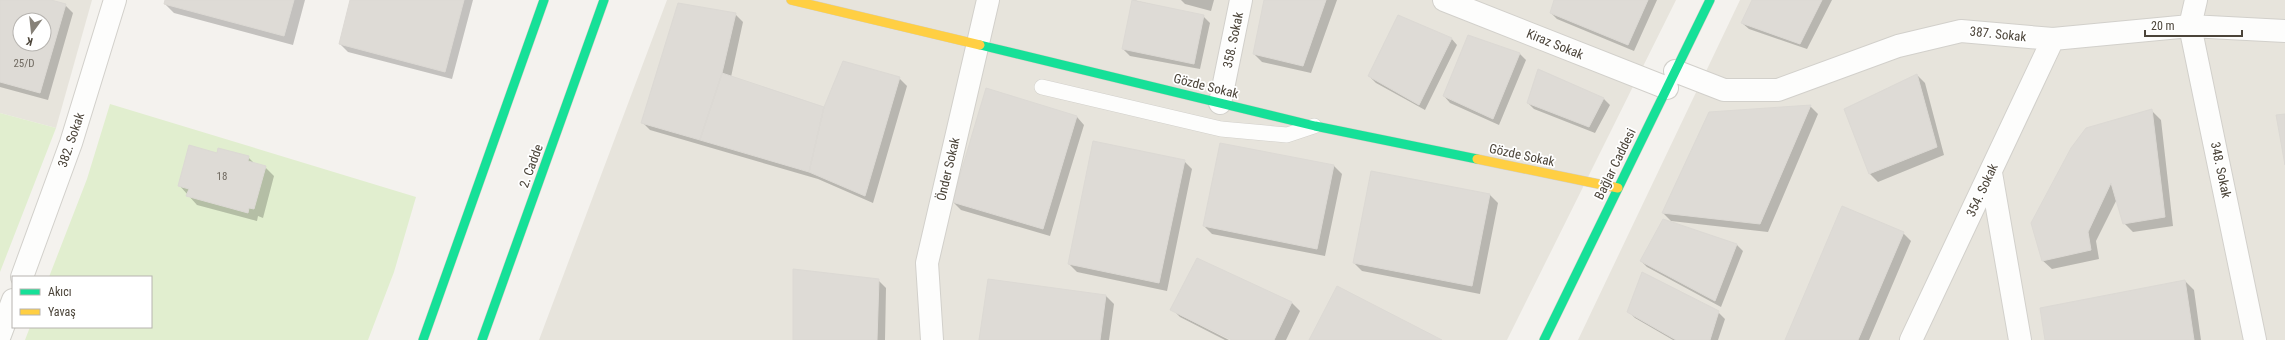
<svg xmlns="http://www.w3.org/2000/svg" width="2285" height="340" font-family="'Roboto Condensed',sans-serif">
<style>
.residential{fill:#e7e4dc;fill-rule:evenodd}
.green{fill:#e1eecf}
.shadow{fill:#0003;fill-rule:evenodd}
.building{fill:#dedbd6;stroke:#dcd9d4;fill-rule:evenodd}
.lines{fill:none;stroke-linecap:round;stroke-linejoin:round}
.lane-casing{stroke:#d2d0cb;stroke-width:16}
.street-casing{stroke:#d2d0cb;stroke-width:24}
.fast-casing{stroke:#d3cfc5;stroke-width:10}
.slow-casing{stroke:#d3cfc5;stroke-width:10}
.lane{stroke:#fdfdfc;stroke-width:15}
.street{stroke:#fdfdfc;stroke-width:22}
.fast{stroke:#16e098;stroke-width:9}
.slow{stroke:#ffcf43;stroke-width:9}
.labels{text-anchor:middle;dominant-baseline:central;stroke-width:3.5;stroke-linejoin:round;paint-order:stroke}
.number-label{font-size:11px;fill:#706a61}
.street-label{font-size:13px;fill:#4b4439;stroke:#fff}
</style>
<rect width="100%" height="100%" fill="#f4f2ee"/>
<path class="residential" d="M 0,0 L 92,0 L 56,128 L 0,113 ZM 20,20 L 44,20 L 44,44 L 20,44 Z
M 667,0 L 1676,0 L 1507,340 L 539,340 Z
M 1740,0 L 2285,0 L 2285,340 L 1578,340 Z"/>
<path class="green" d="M 110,104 L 416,197 L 394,272 L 368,340 L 25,340 L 30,327 L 151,327 L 151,277 L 49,277 L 87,179 Z
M 0,113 L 56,128 L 0,272 Z"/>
<path class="shadow" d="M 0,0 L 47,0 L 65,5 L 73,13 L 48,100 L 0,87 ZM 20,20 L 44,20 L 44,44 L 20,44 Z
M 166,0 L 305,0 L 293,45 L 174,13 L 165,4 Z
M 351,0 L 473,0 L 452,79 L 348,52 L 340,44 Z
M 1133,0 L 1203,16 L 1210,23 L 1200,69 L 1130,56 L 1123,49 Z
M 1181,0 L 1214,0 L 1211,11 L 1185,4 Z
M 1265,0 L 1337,0 L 1311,73 L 1262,62 L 1254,54 Z
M 1555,0 L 1657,0 L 1634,51 L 1557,19 L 1551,13 Z
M 1753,0 L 1832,0 L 1807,49 L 1749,29 L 1742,23 Z
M 735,14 L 743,22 L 731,77 L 825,108 L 899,78 L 907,86 L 873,203 L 818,179 L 650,130 L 642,122 Z
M 1451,38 L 1457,45 L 1425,110 L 1376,83 L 1369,76 Z
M 1519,53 L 1526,60 L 1499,125 L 1450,103 L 1444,96 Z
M 1539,70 L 1604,99 L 1610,105 L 1595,133 L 1534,109 L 1528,103 Z
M 1917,75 L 1925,83 L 1944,155 L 1878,182 L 1870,174 L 1845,109 Z
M 1810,106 L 1818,114 L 1768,232 L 1671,221 L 1663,213 Z
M 2152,111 L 2161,120 L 2173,226 L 2133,232 L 2124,223 L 2117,199 L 2096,241 L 2099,259 L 2052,269 L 2042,260 Z
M 1077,117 L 1084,125 L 1050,236 L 961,210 L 953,202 Z
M 1221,144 L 1334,166 L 1342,174 L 1325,256 L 1212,234 L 1204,226 Z
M 248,157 L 255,164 L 265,167 L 274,176 L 263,218 L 258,216 L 257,221 L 197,205 L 179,185 Z
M 1184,161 L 1192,169 L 1167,291 L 1077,272 L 1069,264 Z
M 1371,172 L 1490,195 L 1498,203 L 1480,294 L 1362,271 L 1354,263 Z
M 1903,233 L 1911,241 L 1869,340 L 1786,340 Z
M 1737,245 L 1743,251 L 1721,307 L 1647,267 L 1641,261 Z
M 1198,260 L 1292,303 L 1300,311 L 1286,340 L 1234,340 L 1180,313 L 1180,315 L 1229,340 L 1225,340 L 1180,317 L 1172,309 Z
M 878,280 L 886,288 L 885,340 L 794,340 Z
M 989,280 L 1106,296 L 1114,304 L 1109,340 L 980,340 Z
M 2185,281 L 2194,290 L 2201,340 L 2046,340 Z
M 1628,311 L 1718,312 L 1725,319 L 1718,340 L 1673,340 L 1635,318 Z"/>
<path class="building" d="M 0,0 L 51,0 L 66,4 L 40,93 L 0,82 ZM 20,20 L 44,20 L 44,44 L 20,44 Z
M 165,0 L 294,0 L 284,36 L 164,4 Z
M 350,0 L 464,0 L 445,72 L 339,44 Z
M 1132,0 L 1204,15 L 1194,64 L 1122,49 Z
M 1264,0 L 1326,0 L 1303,66 L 1253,54 Z
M 1554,0 L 1648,0 L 1628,45 L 1550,13 Z
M 1752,0 L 1822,0 L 1800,44 L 1741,23 Z
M 678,3 L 736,13 L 722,73 L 700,140 L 641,123 Z
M 1398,15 L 1452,38 L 1419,105 L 1368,76 Z
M 1468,35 L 1520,53 L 1493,119 L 1443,96 Z
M 843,61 L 900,77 L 865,196 L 809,172 L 824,107 Z
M 1538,69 L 1604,98 L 1589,127 L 1527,103 Z
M 722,73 L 824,107 L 809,172 L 700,140 Z
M 1917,74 L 1937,147 L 1869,174 L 1844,109 Z
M 986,88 L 1077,116 L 1043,229 L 952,202 Z
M 1811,105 L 1760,224 L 1662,213 L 1709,112 Z
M 2152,109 L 2165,217 L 2123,224 L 2111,183 L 2088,232 L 2091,250 L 2042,261 L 2031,223 L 2071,148 L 2086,128 Z
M 2285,114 L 2285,165 L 2276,115 Z
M 1093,141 L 1185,160 L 1159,283 L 1068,264 Z
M 1220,143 L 1334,165 L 1317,249 L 1203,226 Z
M 189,145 L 217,153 L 218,148 L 249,156 L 248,161 L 266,166 L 254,209 L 249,208 L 248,213 L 186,196 L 189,189 L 178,186 Z
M 1371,171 L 1490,194 L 1472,286 L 1353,263 Z
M 1842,206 L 1904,232 L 1858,340 L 1785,340 Z
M 1663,219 L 1737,244 L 1715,301 L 1640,261 Z
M 1197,258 L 1292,302 L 1274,340 L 1232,340 L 1170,310 Z
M 793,269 L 879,279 L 877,340 L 793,340 Z
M 1642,272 L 1719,311 L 1710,340 L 1676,340 L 1627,312 Z
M 988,279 L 1106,295 L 1100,340 L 979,340 Z
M 2185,280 L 2194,340 L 2045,340 L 2040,308 Z
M 1337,286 L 1442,340 L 1309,340 Z"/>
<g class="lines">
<defs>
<path id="lane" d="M 1042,87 L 1221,129 L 1287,135 L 1314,126"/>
<path id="street" d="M 1444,0 L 1667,88
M 2196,0 L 2190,26 L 2255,340
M 1675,71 L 1724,90 L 1778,90 L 1898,46 L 1961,31 L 2053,39 L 2190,26 L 2285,31
M 1220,103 L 1241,0
M 1991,173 L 2020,340
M 22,277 L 71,143 L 115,0
M 0,335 L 13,300
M 932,340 L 927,263 L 988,0
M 1911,340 L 2053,39"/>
<path id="fast" d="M 980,45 L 1315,126 L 1477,159
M 423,340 L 544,0
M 482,340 L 604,0
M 1544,340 L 1710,0"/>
<path id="slow" d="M 791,0 L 980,45
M 1477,159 L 1618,188"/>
</defs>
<use href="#lane" class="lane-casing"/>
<use href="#street" class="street-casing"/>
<use href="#fast" class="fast-casing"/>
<use href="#slow" class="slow-casing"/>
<use href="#lane" class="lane"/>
<use href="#street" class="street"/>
<use href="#fast" class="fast"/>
<use href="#slow" class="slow"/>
</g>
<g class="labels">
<g class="number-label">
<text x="24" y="63">25/D</text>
<text x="222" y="176">18</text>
</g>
<g class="street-label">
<text transform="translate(1998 34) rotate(6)">387. Sokak</text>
<text transform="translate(1233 40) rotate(-78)">358. Sokak</text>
<text transform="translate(1555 44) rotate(22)">Kiraz Sokak</text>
<text transform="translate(1206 86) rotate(14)">Gözde Sokak</text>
<text transform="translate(71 140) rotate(-71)">382. Sokak</text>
<text transform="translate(1522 155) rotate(12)">Gözde Sokak</text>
<text transform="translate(1615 164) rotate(-64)">Bağlar Caddesi</text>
<text transform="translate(531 166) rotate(-70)">2. Cadde</text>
<text transform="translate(948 169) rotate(-77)">Önder Sokak</text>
<text transform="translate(2221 170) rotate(78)">348. Sokak</text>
<text transform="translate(1982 190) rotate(-65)">354. Sokak</text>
</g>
</g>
<rect x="12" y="276" width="140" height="52" fill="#ffffff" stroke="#b7b4b0"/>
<rect x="20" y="289" width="20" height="6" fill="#16e098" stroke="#b7b4b0"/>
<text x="48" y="296" font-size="12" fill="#4b4439">Akıcı</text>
<rect x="20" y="309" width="20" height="6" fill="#ffcf43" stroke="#b7b4b0"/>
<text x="48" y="316" font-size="12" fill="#4b4439">Yavaş</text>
<g transform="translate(32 32) rotate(195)"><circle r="19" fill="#ffffff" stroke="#b7b4b0"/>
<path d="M0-3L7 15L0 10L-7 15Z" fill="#868178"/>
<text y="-6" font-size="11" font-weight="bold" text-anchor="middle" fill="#4b4439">K</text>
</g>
<path d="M2145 30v6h97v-6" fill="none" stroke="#4b4439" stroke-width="2"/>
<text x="2151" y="30" font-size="12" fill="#4b4439" stroke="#ffffff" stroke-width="3" paint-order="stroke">20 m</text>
</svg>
